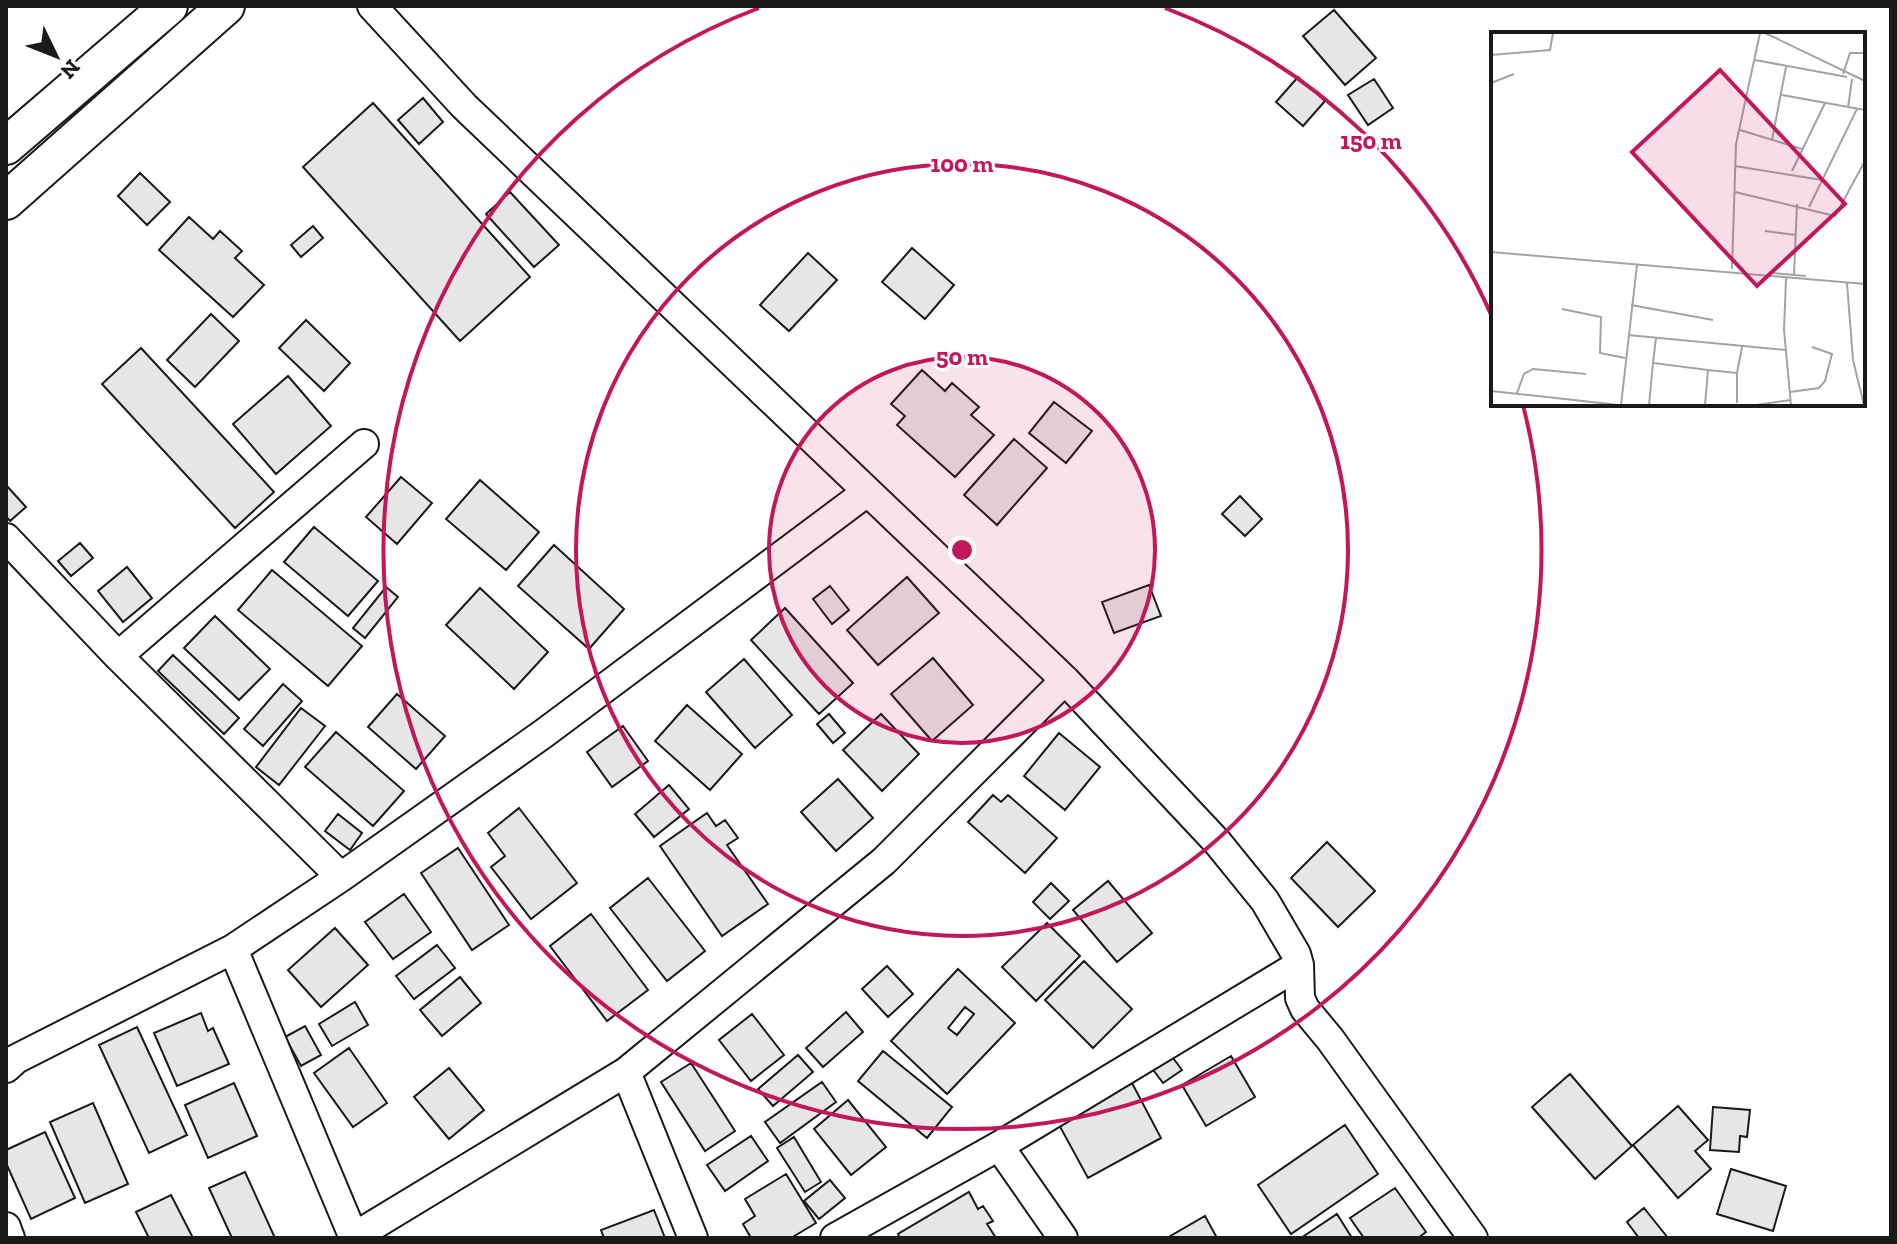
<svg xmlns="http://www.w3.org/2000/svg" width="1897" height="1244" font-family="'Zilla Slab',serif">
<style>
.building{fill:#e6e6e6;stroke:#1a1a1a;stroke-width:2;fill-rule:evenodd}
.lines{fill:none;stroke-linecap:round;stroke-linejoin:round}
.minor-casing{stroke:#1a1a1a;stroke-width:32}
.major-casing{stroke:#1a1a1a;stroke-width:40}
.minor{stroke:#fff;stroke-width:28}
.major{stroke:#fff;stroke-width:36}
.ring{fill:none;stroke:#c2185b;stroke-width:4}
.inset-road{fill:none;stroke:#a3a3a3;stroke-width:2}
.view{fill:#c2185b;fill-opacity:0.15;stroke:#c2185b;stroke-width:4}
.inset-edge{fill:none;stroke:#1a1a1a;stroke-width:4}
.centre{fill:#c2185b;stroke:#fff;stroke-width:4}
.ring-label{font-size:24px;text-anchor:middle;font-weight:bold;fill:#c2185b;stroke:#fff;stroke-width:6;stroke-linejoin:round;paint-order:stroke}
</style>
<rect width="100%" height="100%" fill="#fff"/>
<path class="building" d="M 1334,10 L 1376,58 L 1345,85 L 1303,36 Z
M 1298,77 L 1325,101 L 1303,126 L 1276,102 Z
M 1374,79 L 1393,108 L 1368,125 L 1348,95 Z
M 423,98 L 443,122 L 419,144 L 398,120 Z
M 373,103 L 530,277 L 460,341 L 303,167 Z
M 140,173 L 170,202 L 147,225 L 118,196 Z
M 510,192 L 559,245 L 534,267 L 486,214 Z
M 189,217 L 213,239 L 220,231 L 242,251 L 235,258 L 264,285 L 233,317 L 159,250 Z
M 313,226 L 323,238 L 301,257 L 291,245 Z
M 912,248 L 954,285 L 925,319 L 882,282 Z
M 808,253 L 837,280 L 789,331 L 760,305 Z
M 211,314 L 239,341 L 195,387 L 167,360 Z
M 306,320 L 350,363 L 324,391 L 279,348 Z
M 141,348 L 274,492 L 235,528 L 102,384 Z
M 922,370 L 945,391 L 952,383 L 979,407 L 971,415 L 994,435 L 955,477 L 897,425 L 905,416 L 891,404 Z
M 288,376 L 331,426 L 276,474 L 233,424 Z
M 1054,402 L 1092,431 L 1066,463 L 1029,433 Z
M 1014,439 L 1047,468 L 997,525 L 964,495 Z
M 401,477 L 432,503 L 397,544 L 366,517 Z
M 480,480 L 539,532 L 506,570 L 446,519 Z
M 6,485 L 26,507 L 10,521 L 6,516 Z
M 1240,496 L 1262,519 L 1245,536 L 1222,514 Z
M 314,527 L 378,581 L 348,616 L 284,562 Z
M 80,543 L 93,558 L 71,576 L 58,561 Z
M 554,545 L 624,609 L 589,649 L 518,586 Z
M 127,567 L 152,598 L 123,622 L 98,591 Z
M 272,570 L 362,646 L 328,686 L 238,610 Z
M 907,577 L 939,613 L 878,665 L 847,630 Z
M 1149,585 L 1161,616 L 1114,633 L 1102,602 Z
M 830,586 L 849,610 L 832,624 L 813,599 Z
M 386,587 L 398,597 L 365,638 L 353,628 Z
M 480,588 L 548,652 L 514,689 L 446,625 Z
M 785,608 L 853,683 L 819,714 L 751,640 Z
M 215,616 L 270,669 L 239,700 L 184,648 Z
M 173,655 L 239,718 L 224,734 L 158,671 Z
M 933,658 L 973,705 L 932,741 L 891,694 Z
M 744,659 L 792,715 L 755,748 L 706,692 Z
M 283,684 L 302,701 L 263,746 L 244,729 Z
M 397,694 L 445,736 L 416,769 L 368,727 Z
M 687,705 L 742,754 L 710,790 L 655,741 Z
M 301,708 L 325,726 L 279,785 L 256,767 Z
M 829,714 L 845,733 L 833,743 L 817,724 Z
M 881,714 L 919,754 L 882,791 L 843,750 Z
M 623,726 L 648,761 L 612,787 L 587,752 Z
M 336,732 L 404,791 L 373,826 L 305,767 Z
M 1059,733 L 1100,767 L 1065,810 L 1024,776 Z
M 838,779 L 873,818 L 836,851 L 801,812 Z
M 669,785 L 689,809 L 654,837 L 635,814 Z
M 993,795 L 1001,802 L 1008,795 L 1057,838 L 1025,873 L 968,822 Z
M 519,808 L 577,883 L 531,919 L 491,867 L 505,856 L 488,833 Z
M 707,813 L 716,826 L 725,820 L 738,838 L 727,845 L 768,904 L 722,936 L 660,846 Z
M 338,814 L 362,833 L 350,850 L 325,831 Z
M 1327,842 L 1375,891 L 1338,927 L 1291,878 Z
M 458,848 L 509,925 L 472,950 L 421,873 Z
M 648,878 L 705,951 L 667,981 L 610,908 Z
M 1108,881 L 1152,933 L 1117,962 L 1073,910 Z
M 1051,883 L 1069,901 L 1050,919 L 1033,902 Z
M 404,894 L 431,932 L 393,959 L 365,922 Z
M 591,914 L 648,990 L 607,1021 L 550,946 Z
M 1047,923 L 1080,956 L 1036,1001 L 1002,967 Z
M 335,928 L 368,965 L 321,1007 L 288,970 Z
M 437,945 L 455,968 L 414,999 L 396,976 Z
M 1084,961 L 1132,1009 L 1093,1048 L 1045,1000 Z
M 887,966 L 913,994 L 888,1017 L 862,989 Z
M 958,969 L 1015,1023 L 947,1094 L 891,1041 ZM 965,1007 L 974,1014 L 957,1035 L 948,1028 Z
M 460,977 L 481,1003 L 442,1036 L 420,1010 Z
M 355,1002 L 368,1025 L 332,1046 L 319,1024 Z
M 846,1012 L 863,1032 L 823,1067 L 806,1048 Z
M 201,1013 L 208,1031 L 213,1028 L 229,1064 L 177,1086 L 154,1033 Z
M 752,1014 L 784,1055 L 751,1081 L 719,1040 Z
M 305,1026 L 321,1055 L 301,1066 L 285,1037 Z
M 137,1027 L 187,1135 L 149,1153 L 99,1045 Z
M 349,1048 L 387,1103 L 353,1127 L 314,1073 Z
M 883,1051 L 952,1107 L 927,1138 L 858,1081 Z
M 1170,1054 L 1182,1070 L 1163,1083 L 1151,1067 Z
M 798,1055 L 813,1072 L 773,1106 L 758,1089 Z
M 1231,1056 L 1255,1097 L 1206,1126 L 1182,1085 Z
M 691,1063 L 735,1131 L 705,1151 L 661,1082 Z
M 449,1068 L 484,1110 L 449,1139 L 414,1097 Z
M 1570,1074 L 1632,1146 L 1595,1179 L 1532,1107 Z
M 822,1082 L 836,1102 L 780,1143 L 765,1122 Z
M 234,1083 L 257,1136 L 208,1158 L 185,1105 Z
M 1132,1083 L 1161,1138 L 1088,1178 L 1058,1123 Z
M 848,1100 L 886,1147 L 851,1175 L 814,1129 Z
M 93,1103 L 128,1184 L 85,1203 L 50,1122 Z
M 1678,1106 L 1708,1140 L 1695,1151 L 1711,1169 L 1678,1198 L 1633,1145 Z
M 1713,1107 L 1750,1110 L 1747,1137 L 1740,1136 L 1739,1152 L 1710,1150 Z
M 1345,1125 L 1378,1174 L 1291,1234 L 1258,1185 Z
M 45,1132 L 75,1198 L 31,1219 L 6,1163 L 6,1150 Z
M 751,1136 L 768,1161 L 725,1191 L 707,1165 Z
M 794,1137 L 821,1182 L 805,1192 L 777,1148 Z
M 1731,1169 L 1786,1186 L 1773,1231 L 1717,1214 Z
M 245,1172 L 275,1238 L 232,1238 L 209,1188 Z
M 786,1174 L 816,1223 L 791,1238 L 751,1238 L 743,1224 L 755,1216 L 745,1199 Z
M 830,1180 L 845,1198 L 819,1219 L 804,1201 Z
M 1395,1188 L 1426,1232 L 1418,1238 L 1364,1238 L 1350,1218 Z
M 969,1192 L 978,1209 L 983,1206 L 993,1221 L 987,1224 L 996,1238 L 900,1238 L 898,1234 Z
M 171,1195 L 193,1238 L 149,1238 L 136,1212 Z
M 1644,1208 L 1668,1238 L 1639,1238 L 1627,1222 Z
M 654,1210 L 665,1238 L 604,1238 L 601,1230 Z
M 1337,1214 L 1352,1238 L 1301,1238 Z
M 1205,1216 L 1217,1238 L 1167,1238 Z"/>
<g class="lines">
<defs>
<path id="minor" d="M 372,6 L 464,106 L 1065,680 L 1218,843 L 1265,901 L 1296,954 L 1299,965 L 1300,998 L 1305,1009 L 1330,1039 L 1473,1238
M 6,538 L 118,656 L 341,877
M 118,656 L 364,444
M 233,949 L 354,1238
M 6,1068 L 16,1059 L 233,949 L 341,877 L 543,734 L 867,492
M 626,1072 L 693,1238
M 999,1146 L 1063,1238
M 6,1227 L 10,1238
M 354,1237 L 626,1072 L 884,861 L 1065,680
M 835,1238 L 999,1146 L 1299,965"/>
<path id="major" d="M 6,146 L 169,6
M 6,201 L 226,6"/>
</defs>
<use href="#minor" class="minor-casing"/>
<use href="#major" class="major-casing"/>
<use href="#minor" class="minor"/>
<use href="#major" class="major"/>
</g>
<circle cx="962" cy="550" r="193" fill="#c2185b" fill-opacity=".12"/>
<g class="ring">
<circle cx="962" cy="550" r="193"/>
<circle cx="962" cy="550" r="386"/>
<path d="M1165 8A579 579 0 0 1 1493 319M1523 405A579 579 0 1 1 759 8"/>
</g>
<g transform="translate(1491 32)">
<rect width="374" height="374" fill="#fff"/>
<path class="inset-road" d="M 274,1 L 374,49M 0,23 L 59,18 L 62,1M 264,28 L 356,45M 352,42 L 359,21 L 374,21M 0,51 L 23,42M 291,63 L 374,78M 357,76 L 361,47M 249,98 L 311,117M 281,108 L 295,35M 244,134 L 331,148M 301,139 L 334,71M 244,160 L 344,184 L 374,129M 318,175 L 366,77M 274,199 L 305,203M 0,220 L 374,252M 241,237 L 245,112 L 269,1M 282,241 L 315,244M 303,242 L 306,172M 295,246 L 293,298 L 300,373M 356,251 L 362,328 L 373,373M 140,273 L 222,288M 71,277 L 110,285 L 109,321 L 134,326M 137,303 L 294,318M 165,306 L 162,331 L 217,338 L 246,341 L 251,315M 0,359 L 128,373M 299,360 L 328,356 L 334,349 L 341,322 L 321,315M 26,361 L 33,342 L 42,337 L 95,342M 246,371 L 246,341M 130,373 L 146,233M 158,373 L 162,331M 214,373 L 217,338M 265,373 L 300,368"/>
<path class="view" d="M 229,38 L 354,172 L 266,254 L 141,120 Z"/>
<rect width="374" height="374" class="inset-edge"/>
</g>
<circle cx="962" cy="550" r="12" class="centre"/>
<g class="ring-label">
<text x="1371" y="149">150 m</text>
<text x="962" y="172">100 m</text>
<text x="962" y="365">50 m</text>
</g>
<rect width="1897" height="1244" fill="none" stroke="#1a1a1a" stroke-width="16"/>
<g transform="translate(56 56) rotate(133)" stroke="#ffffff" stroke-width="6" paint-order="stroke">
<path d="M0-6L14 30L0 20L-14 30Z" fill="#1a1a1a"/>
<text y="-12" font-size="22" font-weight="bold" text-anchor="middle" fill="#1a1a1a">N</text>
</g>
</svg>
